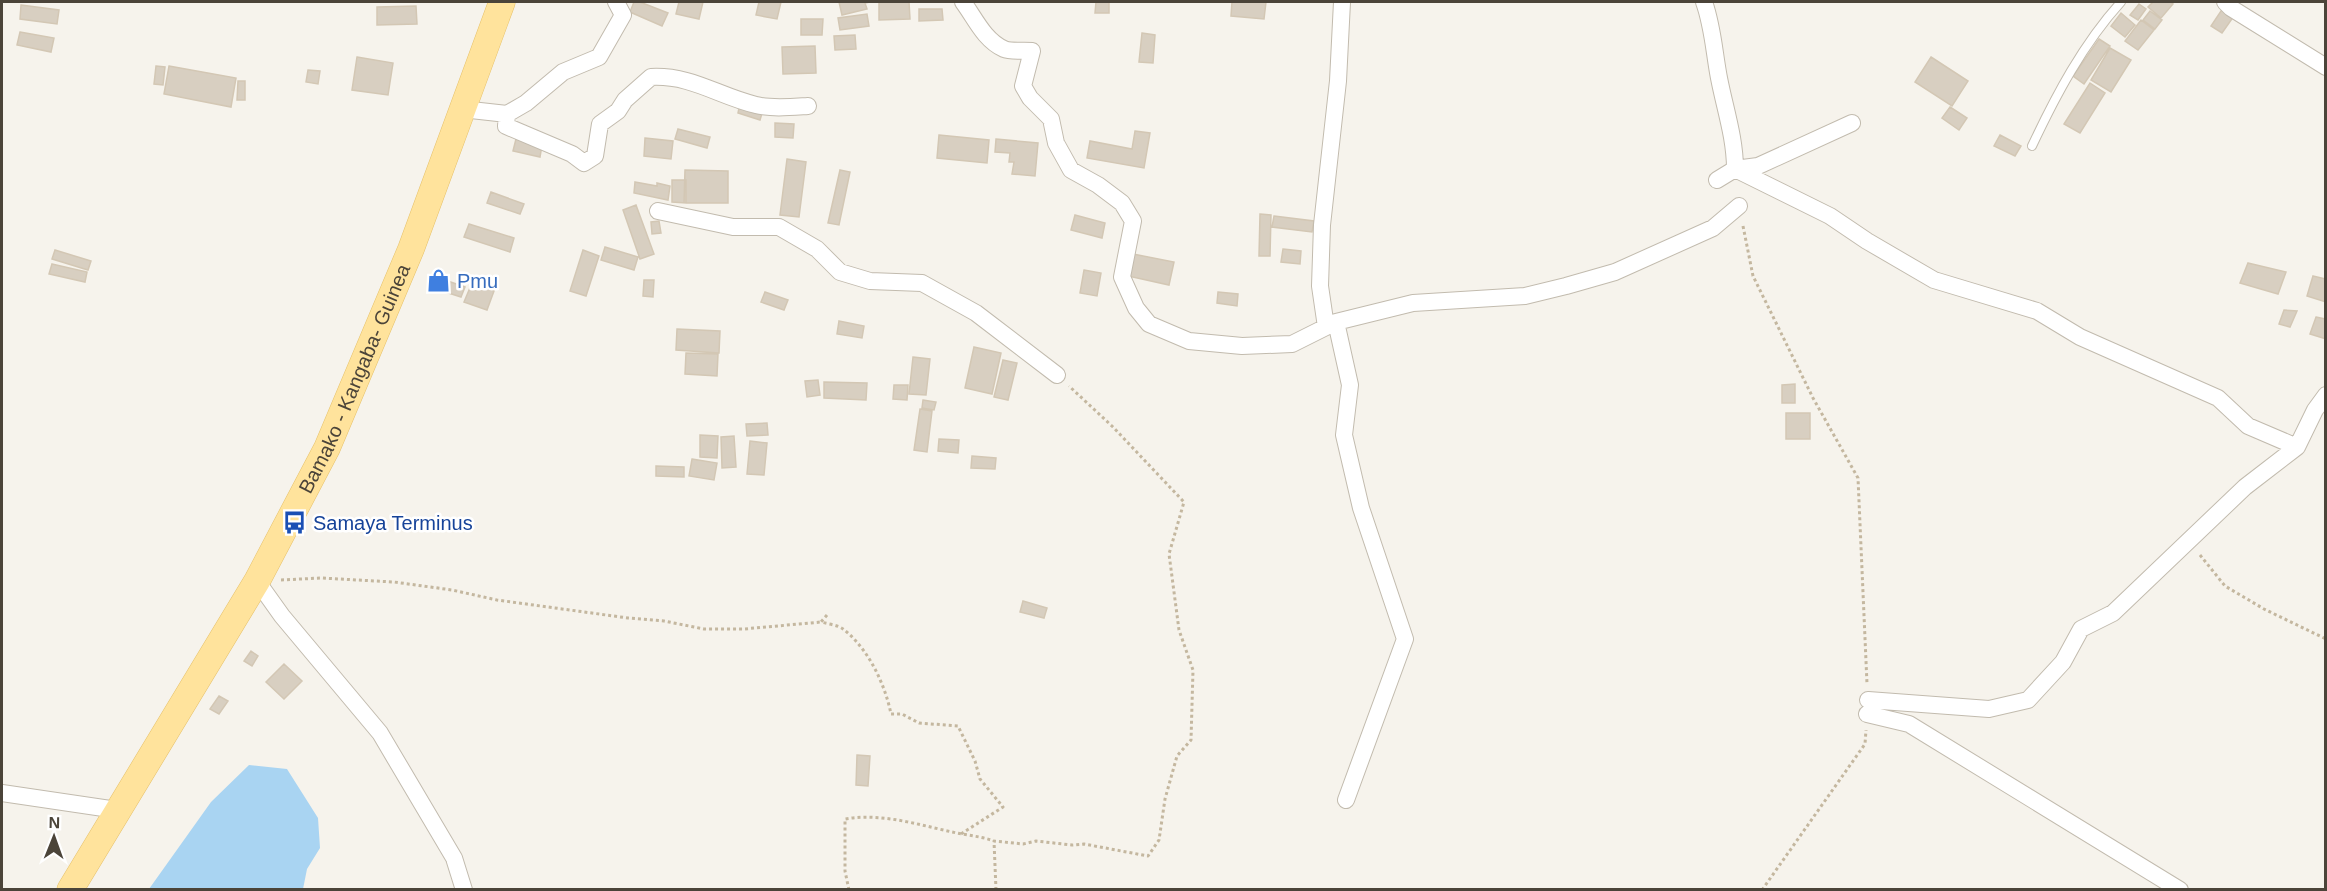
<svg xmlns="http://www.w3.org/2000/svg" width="2327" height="891" font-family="Arial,sans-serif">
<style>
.water{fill:#a9d4f2}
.building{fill:#d8cfc1;stroke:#d3c7b4;stroke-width:1.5}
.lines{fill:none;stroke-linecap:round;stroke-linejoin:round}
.service-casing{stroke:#c2bbae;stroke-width:10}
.minor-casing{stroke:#c2bbae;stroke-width:18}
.primary-casing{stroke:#e6c16a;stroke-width:27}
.path{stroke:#c4b79f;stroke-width:3;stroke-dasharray:3 3;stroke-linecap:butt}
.service{stroke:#fff;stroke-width:8}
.minor{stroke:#fff;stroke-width:16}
.primary{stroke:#ffe39c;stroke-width:26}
.labels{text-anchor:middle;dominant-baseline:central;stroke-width:5;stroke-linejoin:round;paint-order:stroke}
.shop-label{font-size:20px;fill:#366cbe;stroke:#fff;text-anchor:start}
.street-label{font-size:20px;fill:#4b4439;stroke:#fff}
.transit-label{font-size:20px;fill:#164399;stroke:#fff;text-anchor:start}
</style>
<rect width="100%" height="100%" fill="#f6f3ec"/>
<path class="water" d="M 249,765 L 287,769 L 318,818 L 320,848 L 307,869 L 303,889 L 149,889 L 211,802 Z"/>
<path class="building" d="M 634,2 L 640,2 L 668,13 L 662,26 L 630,12 Z
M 679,2 L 703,2 L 699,19 L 676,14 Z
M 759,2 L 781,2 L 777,19 L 756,15 Z
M 839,2 L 870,2 L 865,3 L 867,9 L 842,15 Z
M 879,2 L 909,2 L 910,19 L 879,20 Z
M 1096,2 L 1109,2 L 1109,13 L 1095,13 Z
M 1232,2 L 1266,2 L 1264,19 L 1231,16 Z
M 2153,2 L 2170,2 L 2173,4 L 2161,18 L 2148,7 Z
M 2139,4 L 2146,9 L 2138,20 L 2130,15 Z
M 21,5 L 59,10 L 57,24 L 20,19 Z
M 416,6 L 417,24 L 377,25 L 377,7 Z
M 2223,8 L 2234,16 L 2222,33 L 2211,26 Z
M 919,9 L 942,9 L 943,20 L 919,21 Z
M 2150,11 L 2162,20 L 2155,29 L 2143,20 Z
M 2121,13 L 2135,25 L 2125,37 L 2111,26 Z
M 867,14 L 869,26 L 840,30 L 838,18 Z
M 801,19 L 823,19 L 822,35 L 801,35 Z
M 2141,20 L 2154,30 L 2138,50 L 2125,41 Z
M 20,32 L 54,38 L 51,52 L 17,45 Z
M 1142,33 L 1155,35 L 1153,63 L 1139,62 Z
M 855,35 L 856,49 L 835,50 L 834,36 Z
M 2099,39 L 2110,46 L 2084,84 L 2073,76 Z
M 815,46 L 816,73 L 783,74 L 782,47 Z
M 2110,48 L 2131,60 L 2111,92 L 2091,80 Z
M 357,57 L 393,63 L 388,95 L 352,90 Z
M 1931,57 L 1968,81 L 1952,106 L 1915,82 Z
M 156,66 L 165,67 L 163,85 L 154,84 Z
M 169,66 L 236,78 L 231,107 L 164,94 Z
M 308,70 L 320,71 L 318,84 L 306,82 Z
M 238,81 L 245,81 L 245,100 L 237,100 Z
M 2090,83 L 2105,93 L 2080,133 L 2064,124 Z
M 740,103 L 763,110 L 760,120 L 738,113 Z
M 1950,107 L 1967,118 L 1959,130 L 1942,118 Z
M 775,123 L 794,124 L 793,138 L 775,137 Z
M 678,129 L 710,137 L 707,148 L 675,139 Z
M 1135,131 L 1150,133 L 1144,168 L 1087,158 L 1090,141 L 1132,149 Z
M 939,135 L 989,140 L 987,163 L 937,158 Z
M 2000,135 L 2021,146 L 2015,156 L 1994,146 Z
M 645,138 L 673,141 L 671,159 L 644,156 Z
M 516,139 L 542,145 L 540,157 L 513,151 Z
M 996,139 L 1038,143 L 1035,176 L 1012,174 L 1014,162 L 1009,162 L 1010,153 L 995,152 Z
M 787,159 L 806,162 L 799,217 L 780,215 Z
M 685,170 L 728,171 L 728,203 L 684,203 Z
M 840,170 L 850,172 L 839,225 L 828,223 Z
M 672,180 L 686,180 L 686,203 L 672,202 Z
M 635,182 L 657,186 L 657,183 L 670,186 L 668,200 L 634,193 Z
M 491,192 L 524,204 L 520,214 L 487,203 Z
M 636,205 L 654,254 L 640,259 L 623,210 Z
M 1260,214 L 1271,215 L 1270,256 L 1259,256 Z
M 1075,215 L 1105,223 L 1102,238 L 1071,230 Z
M 1274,216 L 1314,221 L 1312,232 L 1272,227 Z
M 659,221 L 661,233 L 652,234 L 651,222 Z
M 469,224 L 514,238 L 510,252 L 464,237 Z
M 605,247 L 638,257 L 634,270 L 601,260 Z
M 1283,249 L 1301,251 L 1300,264 L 1281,262 Z
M 55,250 L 91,261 L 88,270 L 52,259 Z
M 583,250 L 599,256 L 586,296 L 570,291 Z
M 1133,254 L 1174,262 L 1169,285 L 1128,276 Z
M 2248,263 L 2286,272 L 2278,294 L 2240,283 Z
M 52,264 L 87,272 L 85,282 L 49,274 Z
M 1084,270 L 1101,273 L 1097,296 L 1080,293 Z
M 2313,276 L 2326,279 L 2326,302 L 2307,296 Z
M 442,279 L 465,287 L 461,297 L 439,290 Z
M 644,280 L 654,280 L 653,297 L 643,296 Z
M 472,283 L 494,291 L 487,310 L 464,302 Z
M 765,292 L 788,300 L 784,310 L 761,302 Z
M 1218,292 L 1238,294 L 1237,306 L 1217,303 Z
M 2284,310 L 2297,311 L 2290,327 L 2279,324 Z
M 2316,317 L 2326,319 L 2326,339 L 2310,334 Z
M 839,321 L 864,326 L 862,338 L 837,334 Z
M 677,329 L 720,331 L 719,353 L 676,350 Z
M 974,347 L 1001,353 L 992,394 L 965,388 Z
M 686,353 L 718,354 L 717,376 L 685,374 Z
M 913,357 L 930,359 L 926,395 L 909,394 Z
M 1003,360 L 1017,363 L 1008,400 L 994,397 Z
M 818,380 L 820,395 L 807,397 L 805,381 Z
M 824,382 L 867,383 L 866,400 L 824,398 Z
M 1795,384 L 1795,403 L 1782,403 L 1782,385 Z
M 894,385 L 908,385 L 907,400 L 893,399 Z
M 923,400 L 936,402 L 934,410 L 922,408 Z
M 920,409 L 932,411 L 927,452 L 914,450 Z
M 1786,413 L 1810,413 L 1810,439 L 1786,439 Z
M 767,423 L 768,435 L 747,436 L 746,424 Z
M 700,435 L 718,436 L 717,458 L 700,457 Z
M 734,436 L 736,467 L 722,468 L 721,437 Z
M 939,439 L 959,440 L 958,453 L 938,451 Z
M 750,441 L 767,443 L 764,475 L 747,474 Z
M 972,456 L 996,458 L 995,469 L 971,468 Z
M 692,459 L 717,463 L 714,480 L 689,476 Z
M 656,466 L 684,467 L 684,477 L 656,476 Z
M 1023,601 L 1047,608 L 1044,618 L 1020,612 Z
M 251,651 L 258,656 L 252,666 L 244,661 Z
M 284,664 L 302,681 L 284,699 L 266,682 Z
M 219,696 L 228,701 L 219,714 L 210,709 Z
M 857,755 L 870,756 L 868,786 L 856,785 Z"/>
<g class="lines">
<defs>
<path id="service" d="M 2032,146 C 2056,95 2083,44 2121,2"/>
<path id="minor" d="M 963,2 C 975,18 984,40 1004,49 C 1011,52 1024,50 1032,51 L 1023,86 L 1030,98 L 1051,119 L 1056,143 L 1071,170 L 1098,185 L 1122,203 L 1133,221 L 1122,277 L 1136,308 L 1149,324 L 1189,341 L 1242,346 L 1292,344 L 1336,322 L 1413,303 L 1525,296 L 1566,286 L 1615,272 L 1713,228 L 1739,206
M 1704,2 C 1713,27 1714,52 1719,78 C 1725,109 1735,138 1735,169 L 1717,180
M 2225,2 L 2231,8 L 2326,67
M 462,109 L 507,114 L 526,103 L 563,72 L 599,57 L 623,15 L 616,2
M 507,114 L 506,126 L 572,154 L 584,163 L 595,156 L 600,124 L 618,111 L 625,100 L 651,77 C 692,75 718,96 756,105 C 771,109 792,107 808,106
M 1735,169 L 1830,216 L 1867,241 L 1934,280 L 2037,311 L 2080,337 L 2218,398 L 2248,426 L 2297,447 L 2245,487 L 2113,613 L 2081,629 L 2063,662 L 2028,700 L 1989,709 L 1868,700
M 1735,169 L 1758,166 L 1852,123
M 658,211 L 733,227 L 779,227 L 817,249 L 840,272 L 870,281 L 922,283 L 976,313 L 1057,375
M 1336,322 L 1350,385 L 1344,435 L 1361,508 L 1405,639 L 1346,800
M 1326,327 L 1320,286 L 1322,225 L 1338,81 L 1342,2
M 2297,447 L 2315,410 L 2326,395
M 257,581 L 282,616 L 380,733 L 454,858 L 464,890
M 1867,714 L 1909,724 L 2180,890
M 2,793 L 117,810"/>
<g id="primary">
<path id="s1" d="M 70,890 L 257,581 L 327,448 L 411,249 L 502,2"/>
</g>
</defs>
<use href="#service" class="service-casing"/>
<use href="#minor" class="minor-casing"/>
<use href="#primary" class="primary-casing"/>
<path class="path" d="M 1743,226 L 1753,276 L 1813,398 L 1858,478 L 1867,684
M 2200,555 L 2225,586 L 2264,609 L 2326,639
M 281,580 L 321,578 L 394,582 L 452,590 L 497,600 L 628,618 L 664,621 L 704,629 L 744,629 L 821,622
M 827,615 L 821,622 C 828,624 838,625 843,629 C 868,648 885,684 891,714 L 902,714 L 919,723 L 958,726 L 975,761 L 980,779 L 1003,807 L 961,834
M 849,890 L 845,871 L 845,819 C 884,812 925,827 962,834 C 973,836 983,837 994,841
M 996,890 L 994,841 L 1023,844 L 1036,841 L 1072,845 L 1084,844 L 1148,856 L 1159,840 L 1165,799 L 1177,756 L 1191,740 L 1193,670 L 1179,630 L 1169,554 L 1184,502 L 1113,427 L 1069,386
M 1762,890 L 1865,744 L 1866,730"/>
<use href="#service" class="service"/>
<use href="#minor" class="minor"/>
<use href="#primary" class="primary"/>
</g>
<defs>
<symbol id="shop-bare" viewBox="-9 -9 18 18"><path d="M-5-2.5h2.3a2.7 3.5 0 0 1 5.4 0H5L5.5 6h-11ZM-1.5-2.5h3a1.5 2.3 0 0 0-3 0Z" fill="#3f7fe0" stroke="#fff" stroke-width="2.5" paint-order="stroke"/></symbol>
<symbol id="bus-bare" viewBox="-9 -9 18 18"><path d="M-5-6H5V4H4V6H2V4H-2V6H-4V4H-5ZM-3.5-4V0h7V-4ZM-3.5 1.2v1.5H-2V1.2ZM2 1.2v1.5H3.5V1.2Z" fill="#1a4fb4" stroke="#fff" stroke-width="2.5" paint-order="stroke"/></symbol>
</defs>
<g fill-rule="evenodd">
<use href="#shop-bare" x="422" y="264" width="33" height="33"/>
<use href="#bus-bare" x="278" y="506" width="33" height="33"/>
</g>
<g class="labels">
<g class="shop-label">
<text x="457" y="281">Pmu</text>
</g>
<g class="street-label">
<text stroke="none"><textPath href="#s1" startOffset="586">Bamako - Kangaba- Guinea</textPath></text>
</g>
<g class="transit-label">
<text x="313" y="523">Samaya Terminus</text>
</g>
</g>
<rect width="2327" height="891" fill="none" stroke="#4b4439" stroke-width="6"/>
<g transform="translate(54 837) rotate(1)" stroke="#ffffff" stroke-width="4.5" paint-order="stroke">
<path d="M0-4.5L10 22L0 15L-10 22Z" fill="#4b4439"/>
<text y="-9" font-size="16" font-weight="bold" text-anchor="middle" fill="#4b4439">N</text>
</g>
</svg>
